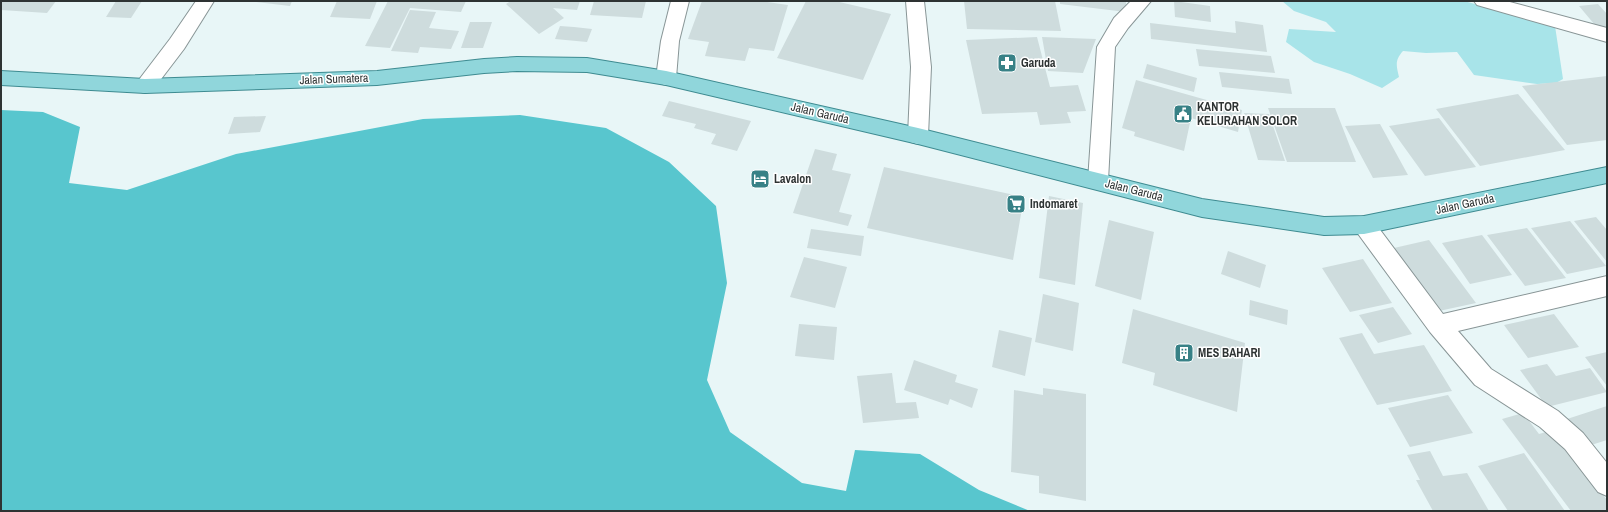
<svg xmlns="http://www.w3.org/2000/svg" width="1608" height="512" font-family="'Archivo Narrow',sans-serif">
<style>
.green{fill:#a8e4e9}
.water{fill:#58c6ce}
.building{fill:#cedcdd}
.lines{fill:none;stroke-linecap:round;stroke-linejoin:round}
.street-casing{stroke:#889596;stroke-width:2}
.primary-casing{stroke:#3e8b91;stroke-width:2}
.street{fill:#fff;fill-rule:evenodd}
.primary{fill:#90d6db;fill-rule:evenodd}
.labels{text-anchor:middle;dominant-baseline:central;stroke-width:3;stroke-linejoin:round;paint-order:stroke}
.poi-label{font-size:12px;font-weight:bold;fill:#2e3333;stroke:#fff;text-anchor:start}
.street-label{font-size:12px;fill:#2e3333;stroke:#fff}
</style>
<rect width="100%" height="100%" fill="#e8f6f7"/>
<path class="green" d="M 1282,1 L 1464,1 L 1555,26 L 1563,79 L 1556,83 L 1537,84 L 1474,75 L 1457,52 L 1426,53 L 1403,51 C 1395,60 1396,65 1399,77 L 1382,88 L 1350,74 L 1314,62 L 1286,42 L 1289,29 L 1336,32 L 1326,22 L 1294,11 Z"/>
<path class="water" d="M 1,110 L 43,112 L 80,127 L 69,183 L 127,190 L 236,154 L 423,119 L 520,115 L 606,128 L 669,162 L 716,206 L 727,283 L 707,380 L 730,432 L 802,483 L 846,491 L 855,450 L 920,454 L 979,490 L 1030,511 L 1,511 Z"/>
<path class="building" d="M 1,1 L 56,1 L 47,13 L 1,10 Z
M 116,1 L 142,1 L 131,18 L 106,17 Z
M 247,1 L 292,1 L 290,6 Z
M 337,1 L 377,1 L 370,19 L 330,17 Z
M 388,1 L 466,1 L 461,12 L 410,8 L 390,48 L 365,46 Z
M 511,1 L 580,1 L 577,10 L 553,8 L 564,18 L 539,34 L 506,4 Z
M 594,1 L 646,1 L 642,18 L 590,15 Z
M 702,1 L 761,1 L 788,5 L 774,51 L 749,48 L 745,61 L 705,56 L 709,42 L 688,39 Z
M 806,1 L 835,1 L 891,14 L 863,80 L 777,58 Z
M 964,1 L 1055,1 L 1061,31 L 967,29 Z
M 1060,1 L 1126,1 L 1126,12 L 1060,4 Z
M 1174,1 L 1210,6 L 1211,22 L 1175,17 Z
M 1598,4 L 1607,14 L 1607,30 L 1600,31 L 1579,6 Z
M 410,10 L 436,12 L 429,28 L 459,31 L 451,49 L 420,47 L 418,53 L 391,51 Z
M 1235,21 L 1263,25 L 1267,52 L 1151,39 L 1150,23 L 1236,33 Z
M 470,22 L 492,22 L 483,48 L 461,48 Z
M 560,26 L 574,27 L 592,29 L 587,42 L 555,39 Z
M 1037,37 L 1050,87 L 1078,85 L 1086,111 L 1067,112 L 1071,123 L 1040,125 L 1037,112 L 982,114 L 966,40 Z
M 1042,37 L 1096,39 L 1083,73 L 1048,71 Z
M 1196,49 L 1271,56 L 1275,73 L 1199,66 Z
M 1147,64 L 1197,78 L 1194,92 L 1143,78 Z
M 1219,72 L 1289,79 L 1292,94 L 1222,87 Z
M 1607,76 L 1607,140 L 1567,145 L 1522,86 Z
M 1136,80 L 1242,110 L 1238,132 L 1191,118 L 1184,151 L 1134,136 L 1135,132 L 1122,128 Z
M 1518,94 L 1565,150 L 1480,166 L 1436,109 Z
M 669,101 L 751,121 L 737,151 L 711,144 L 716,134 L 694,128 L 696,124 L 662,116 Z
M 1268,108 L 1335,108 L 1356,162 L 1287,162 Z
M 1244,113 L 1269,114 L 1285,161 L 1258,160 Z
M 266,116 L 260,132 L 228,134 L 234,117 Z
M 1439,118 L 1476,167 L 1425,176 L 1389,126 Z
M 1380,124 L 1408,175 L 1373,178 L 1345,126 Z
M 815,149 L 837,154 L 832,170 L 851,174 L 839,212 L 852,215 L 848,226 L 793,213 Z
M 884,167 L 1024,197 L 1013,260 L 867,228 Z
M 1049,196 L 1083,203 L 1075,285 L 1039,278 Z
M 1596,217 L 1607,230 L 1607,262 L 1574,221 Z
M 1109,220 L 1154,232 L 1141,300 L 1095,286 Z
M 1570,221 L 1606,266 L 1567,274 L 1531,228 Z
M 1527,228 L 1566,278 L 1525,286 L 1487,235 Z
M 811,229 L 864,236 L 861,256 L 807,248 Z
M 1482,235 L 1512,275 L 1470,284 L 1442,243 Z
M 1429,240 L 1476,303 L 1439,311 L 1394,248 Z
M 1228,251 L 1266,265 L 1260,288 L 1221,274 Z
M 804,257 L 847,267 L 835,308 L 790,297 Z
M 1363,259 L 1392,303 L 1350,312 L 1322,268 Z
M 1043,294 L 1079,303 L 1073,351 L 1035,342 Z
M 1250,300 L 1288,310 L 1287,325 L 1249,315 Z
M 1393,307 L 1412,334 L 1378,343 L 1359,315 Z
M 1133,309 L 1245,343 L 1237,412 L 1153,385 L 1155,373 L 1122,363 Z
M 1554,314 L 1579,347 L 1528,358 L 1504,325 Z
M 799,324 L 837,327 L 834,360 L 795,356 Z
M 999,330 L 1032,338 L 1025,376 L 992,367 Z
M 1362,333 L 1374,354 L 1424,345 L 1452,391 L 1377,405 L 1339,338 Z
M 1607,352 L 1607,386 L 1585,357 Z
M 914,360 L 957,375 L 955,382 L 978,389 L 972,408 L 950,399 L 948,405 L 904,390 Z
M 1547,364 L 1556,376 L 1590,368 L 1607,392 L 1547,407 L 1520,370 Z
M 892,373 L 896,403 L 916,402 L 919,418 L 863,423 L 857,376 Z
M 1043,388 L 1086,394 L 1086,501 L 1039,493 L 1039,476 L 1011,472 L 1014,390 L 1043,395 Z
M 1448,395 L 1473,433 L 1410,447 L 1388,408 Z
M 1607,406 L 1607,440 L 1585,447 L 1564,420 Z
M 1523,413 L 1539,434 L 1553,430 L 1607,500 L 1607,511 L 1571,511 L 1502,419 Z
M 1430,451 L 1443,476 L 1467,473 L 1489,511 L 1433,511 L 1416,480 L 1420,480 L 1407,455 Z
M 1524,453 L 1565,511 L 1508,511 L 1478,466 Z"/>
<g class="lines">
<defs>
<path id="street" d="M 196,1 L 214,1 L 184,49 L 152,91 L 145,93 L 138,91 L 135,86 L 138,81 L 170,39 Z
M 671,1 L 689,1 L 679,41 L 676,78 L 673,83 L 666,85 L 659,83 L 656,78 L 661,41 Z
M 906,1 L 924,1 L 931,67 L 928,136 L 925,142 L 918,144 L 911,142 L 908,136 L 911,67 Z
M 1131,1 L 1151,1 L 1128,28 L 1115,47 L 1108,181 L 1105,187 L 1098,189 L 1091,187 L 1088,181 L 1097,47 L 1114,18 Z
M 1474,1 L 1506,1 L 1607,28 L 1607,42 L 1477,5 Z
M 1364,216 L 1372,219 L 1443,314 L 1607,276 L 1607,296 L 1458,331 L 1491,369 L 1558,411 L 1583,433 L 1607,463 L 1607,496 L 1598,492 L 1565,449 L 1540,427 L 1475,385 L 1430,332 L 1356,231 L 1353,225 L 1356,219 Z"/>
<path id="primary" d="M 517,57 L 587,58 L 666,71 L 918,128 L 1202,199 L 1324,217 L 1364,216 L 1607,167 L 1607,183 L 1364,234 L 1324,235 L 1202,217 L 918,144 L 666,85 L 587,72 L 517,71 L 484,73 L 377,85 L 145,93 L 1,85 L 1,71 L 145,79 L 377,71 L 484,59 Z"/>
</defs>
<use href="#street" class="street-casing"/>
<use href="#primary" class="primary-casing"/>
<use href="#street" class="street"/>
<use href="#primary" class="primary"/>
</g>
<defs>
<symbol id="pharmacy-square" viewBox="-11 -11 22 22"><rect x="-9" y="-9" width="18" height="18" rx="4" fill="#388186" stroke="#fff"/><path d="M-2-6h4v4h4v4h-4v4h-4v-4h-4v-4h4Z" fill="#fff"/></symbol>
<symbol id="civic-square" viewBox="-11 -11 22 22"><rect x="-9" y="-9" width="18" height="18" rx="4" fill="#388186" stroke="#fff"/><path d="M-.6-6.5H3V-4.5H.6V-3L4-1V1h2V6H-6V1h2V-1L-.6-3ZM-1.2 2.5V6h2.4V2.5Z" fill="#fff"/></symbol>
<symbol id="hotel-square" viewBox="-11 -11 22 22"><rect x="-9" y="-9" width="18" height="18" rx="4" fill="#388186" stroke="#fff"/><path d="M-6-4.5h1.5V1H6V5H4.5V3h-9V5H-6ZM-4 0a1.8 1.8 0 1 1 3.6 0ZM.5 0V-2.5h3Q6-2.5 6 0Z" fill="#fff"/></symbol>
<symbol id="supermarket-square" viewBox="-11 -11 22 22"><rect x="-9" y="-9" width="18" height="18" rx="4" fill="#388186" stroke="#fff"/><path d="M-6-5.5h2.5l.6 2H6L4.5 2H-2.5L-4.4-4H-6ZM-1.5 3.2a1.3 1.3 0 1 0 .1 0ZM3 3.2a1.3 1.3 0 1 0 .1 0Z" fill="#fff"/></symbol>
<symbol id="building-square" viewBox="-11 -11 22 22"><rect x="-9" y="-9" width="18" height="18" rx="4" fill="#388186" stroke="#fff"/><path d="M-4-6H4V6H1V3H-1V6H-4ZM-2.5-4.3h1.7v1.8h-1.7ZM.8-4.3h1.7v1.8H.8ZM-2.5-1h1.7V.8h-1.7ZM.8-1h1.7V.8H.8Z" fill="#fff"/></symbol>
</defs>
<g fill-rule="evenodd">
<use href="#pharmacy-square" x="996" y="52" width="22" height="22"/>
<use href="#civic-square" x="1172" y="103" width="22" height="22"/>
<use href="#hotel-square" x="749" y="168" width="22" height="22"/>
<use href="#supermarket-square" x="1005" y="193" width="22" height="22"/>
<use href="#building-square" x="1173" y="342" width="22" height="22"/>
</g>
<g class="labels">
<g class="poi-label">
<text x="1021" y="63">Garuda</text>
<text x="1197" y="107">KANTOR<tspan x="1197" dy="14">KELURAHAN SOLOR</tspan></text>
<text x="774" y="179">Lavalon</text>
<text x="1030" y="204">Indomaret</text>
<text x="1198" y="353">MES BAHARI</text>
</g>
<g class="street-label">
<text transform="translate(334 79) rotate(-2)">Jalan Sumatera</text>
<text transform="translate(820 113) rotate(13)">Jalan Garuda</text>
<text transform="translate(1134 190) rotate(14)">Jalan Garuda</text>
<text transform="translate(1465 204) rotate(-12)">Jalan Garuda</text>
</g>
</g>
<rect width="1608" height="512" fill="none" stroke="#2e3333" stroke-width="4"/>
</svg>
